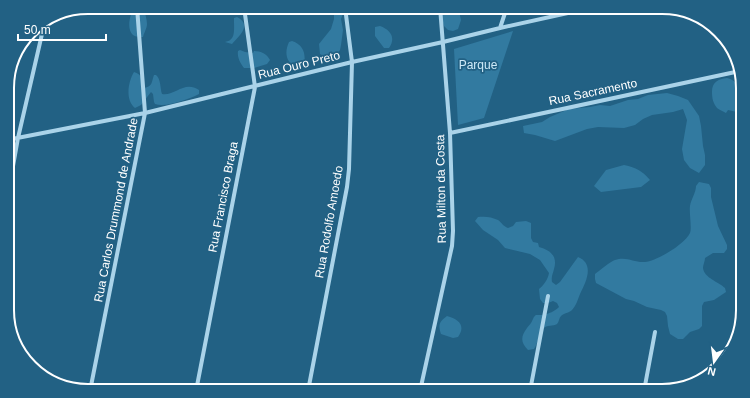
<svg xmlns="http://www.w3.org/2000/svg" width="750" height="398" font-family="Arial,sans-serif">
<style>
.green{fill:#327aa0}
.lines{fill:none;stroke-linecap:round;stroke-linejoin:round}
.street{stroke:#aad3e9;stroke-width:4}
.labels{text-anchor:middle;dominant-baseline:central;stroke-width:3.5;stroke-linejoin:round;paint-order:stroke}
.street-label{font-size:12px;fill:#fff;stroke:#226184}
.park-label{font-size:12px;fill:#cee9f7;stroke:#226184}
.rim{fill:none;stroke:#fff;stroke-width:2}
</style>
<rect width="100%" height="100%" fill="#226184"/>
<path class="green" d="M 135,7 L 145,7 C 144,13 147,18 147,24 C 147,28 144,33 143,37 C 139,37 136,37 133,35 C 126,29 130,13 135,7 Z
M 334,7 L 345,7 L 341,19 L 343,30 L 341,45 L 340,50 L 337,54 L 333,57 L 328,58 L 320,54 L 319,44 L 331,29 L 334,19 Z
M 438,7 L 458,7 L 461,20 L 458,29 L 453,31 L 448,30 L 444,26 Z
M 237,17 C 252,25 240,35 232,44 L 225,42 C 227,41 230,41 231,39 C 235,36 234,26 234,21 L 234,18 Z
M 380,26 C 391,30 396,38 389,48 L 384,48 L 375,36 L 375,27 Z
M 513,31 L 484,118 L 458,125 L 454,49 Z
M 292,41 C 304,45 306,54 304,66 L 297,67 C 286,63 284,53 289,42 Z
M 240,50 L 245,52 L 253,53 L 254,51 C 261,51 267,54 270,60 L 267,64 L 254,68 L 244,68 C 240,63 237,57 238,51 Z
M 134,72 C 142,74 142,80 144,88 C 153,86 151,83 154,75 L 156,75 C 161,79 160,88 162,94 C 176,96 184,80 199,90 L 199,94 C 189,99 166,108 155,104 L 154,102 L 153,94 L 151,92 L 141,105 L 135,108 C 125,100 128,82 134,72 Z
M 727,78 C 734,80 738,84 742,89 L 742,111 L 737,112 L 728,110 L 726,113 C 723,111 719,110 717,108 C 713,103 712,98 712,92 C 712,82 718,79 727,78 Z
M 667,93 L 678,96 L 688,100 L 699,116 L 701,126 L 703,146 L 705,155 L 705,165 L 699,173 L 690,168 L 684,160 L 682,149 L 687,120 L 683,109 L 673,112 L 652,115 L 643,119 L 635,125 L 624,128 L 598,127 L 587,129 L 555,141 L 535,135 L 524,133 L 523,126 L 542,122 L 550,117 L 569,109 L 590,107 L 600,105 L 610,106 L 628,100 L 638,99 L 648,95 Z
M 624,165 C 637,168 641,170 650,180 L 641,187 L 601,192 L 594,186 L 606,170 Z
M 699,182 L 709,184 L 711,188 L 711,197 L 718,226 L 727,245 L 727,249 L 724,253 L 713,253 L 705,258 C 705,261 703,265 703,268 C 704,278 719,282 725,288 L 726,292 L 714,300 L 704,302 L 702,306 L 702,326 L 699,329 L 690,332 L 683,339 L 678,339 L 670,334 L 668,326 L 667,316 L 665,312 L 661,310 L 647,307 L 634,301 L 626,299 L 596,283 L 595,279 L 595,274 C 599,271 611,261 615,260 C 627,256 634,263 645,262 C 657,261 685,244 690,233 C 692,229 689,212 690,206 C 691,199 696,193 696,186 Z
M 478,217 C 485,216 492,217 498,220 C 502,223 503,226 508,228 L 513,226 L 516,222 L 526,221 L 531,223 L 531,238 L 533,242 L 538,243 L 539,247 C 550,250 558,256 554,269 C 553,274 551,276 552,282 L 556,285 L 560,282 L 578,257 C 595,264 586,282 580,294 C 578,299 576,306 572,310 C 569,313 564,313 561,316 C 559,318 559,322 557,324 C 553,327 547,324 543,329 C 539,335 538,343 534,349 L 528,350 C 520,342 521,336 527,328 C 528,326 530,325 531,323 C 533,320 533,317 536,315 C 537,315 542,315 542,315 C 549,314 555,311 559,307 L 557,303 L 553,301 L 548,303 L 543,303 L 540,299 L 539,289 C 544,285 548,279 549,273 L 540,260 L 530,254 L 505,248 L 498,240 L 483,230 L 475,221 Z
M 447,316 C 459,319 466,326 458,337 L 453,338 L 441,334 C 438,325 439,322 447,316 Z"/>
<g class="lines">
<path class="street" d="M 500,28 L 507,7
M 450,133 L 740,71
M 7,140 L 145,113 L 352,62 L 443,42 L 500,28 L 595,7
M 7,200 L 18,138 L 45,21
M 90,391 L 145,113 L 137,7
M 196,391 L 255,87 L 244,7
M 308,391 L 347,187 L 349,169 L 352,62 L 345,7
M 420,391 L 452,246 L 453,231 L 450,133 L 440,7
M 530,391 L 548,296
M 644,391 L 655,332"/>
</g>
<g class="labels">
<g class="street-label">
<text transform="translate(299 65) rotate(-14)">Rua Ouro Preto</text>
<text transform="translate(593 92) rotate(-12)">Rua Sacramento</text>
<text transform="translate(441 189) rotate(-91)">Rua Milton da Costa</text>
<text transform="translate(223 197) rotate(-79)">Rua Francisco Braga</text>
<text transform="translate(116 210) rotate(-79)">Rua Carlos Drummond de Andrade</text>
<text transform="translate(329 222) rotate(-80)">Rua Rodolfo Amoedo</text>
</g>
<g class="park-label">
<text x="478" y="65">Parque</text>
</g>
</g>
<path d="M0 0H750V398H0ZM88 14H662A74 74 0 0 1 736 88V310A74 74 0 0 1 662 384H88A74 74 0 0 1 14 310V88A74 74 0 0 1 88 14Z" fill="#226184" fill-rule="evenodd"/>
<path class="rim" d="M88 14H662A74 74 0 0 1 736 88V310A74 74 0 0 1 662 384H88A74 74 0 0 1 14 310V88A74 74 0 0 1 88 14Z"/>
<g transform="translate(714 362) rotate(194)" stroke="#226184" stroke-width="3" paint-order="stroke">
<path d="M0-3L7 15L0 10L-7 15Z" fill="#ffffff"/>
<text y="-6" font-size="11" font-weight="bold" text-anchor="middle" fill="#ffffff">N</text>
</g>
<path d="M18 34v6h88v-6" fill="none" stroke="#ffffff" stroke-width="2"/>
<text x="24" y="34" font-size="12" fill="#ffffff" stroke="#226184" stroke-width="3" paint-order="stroke">50 m</text>
</svg>
